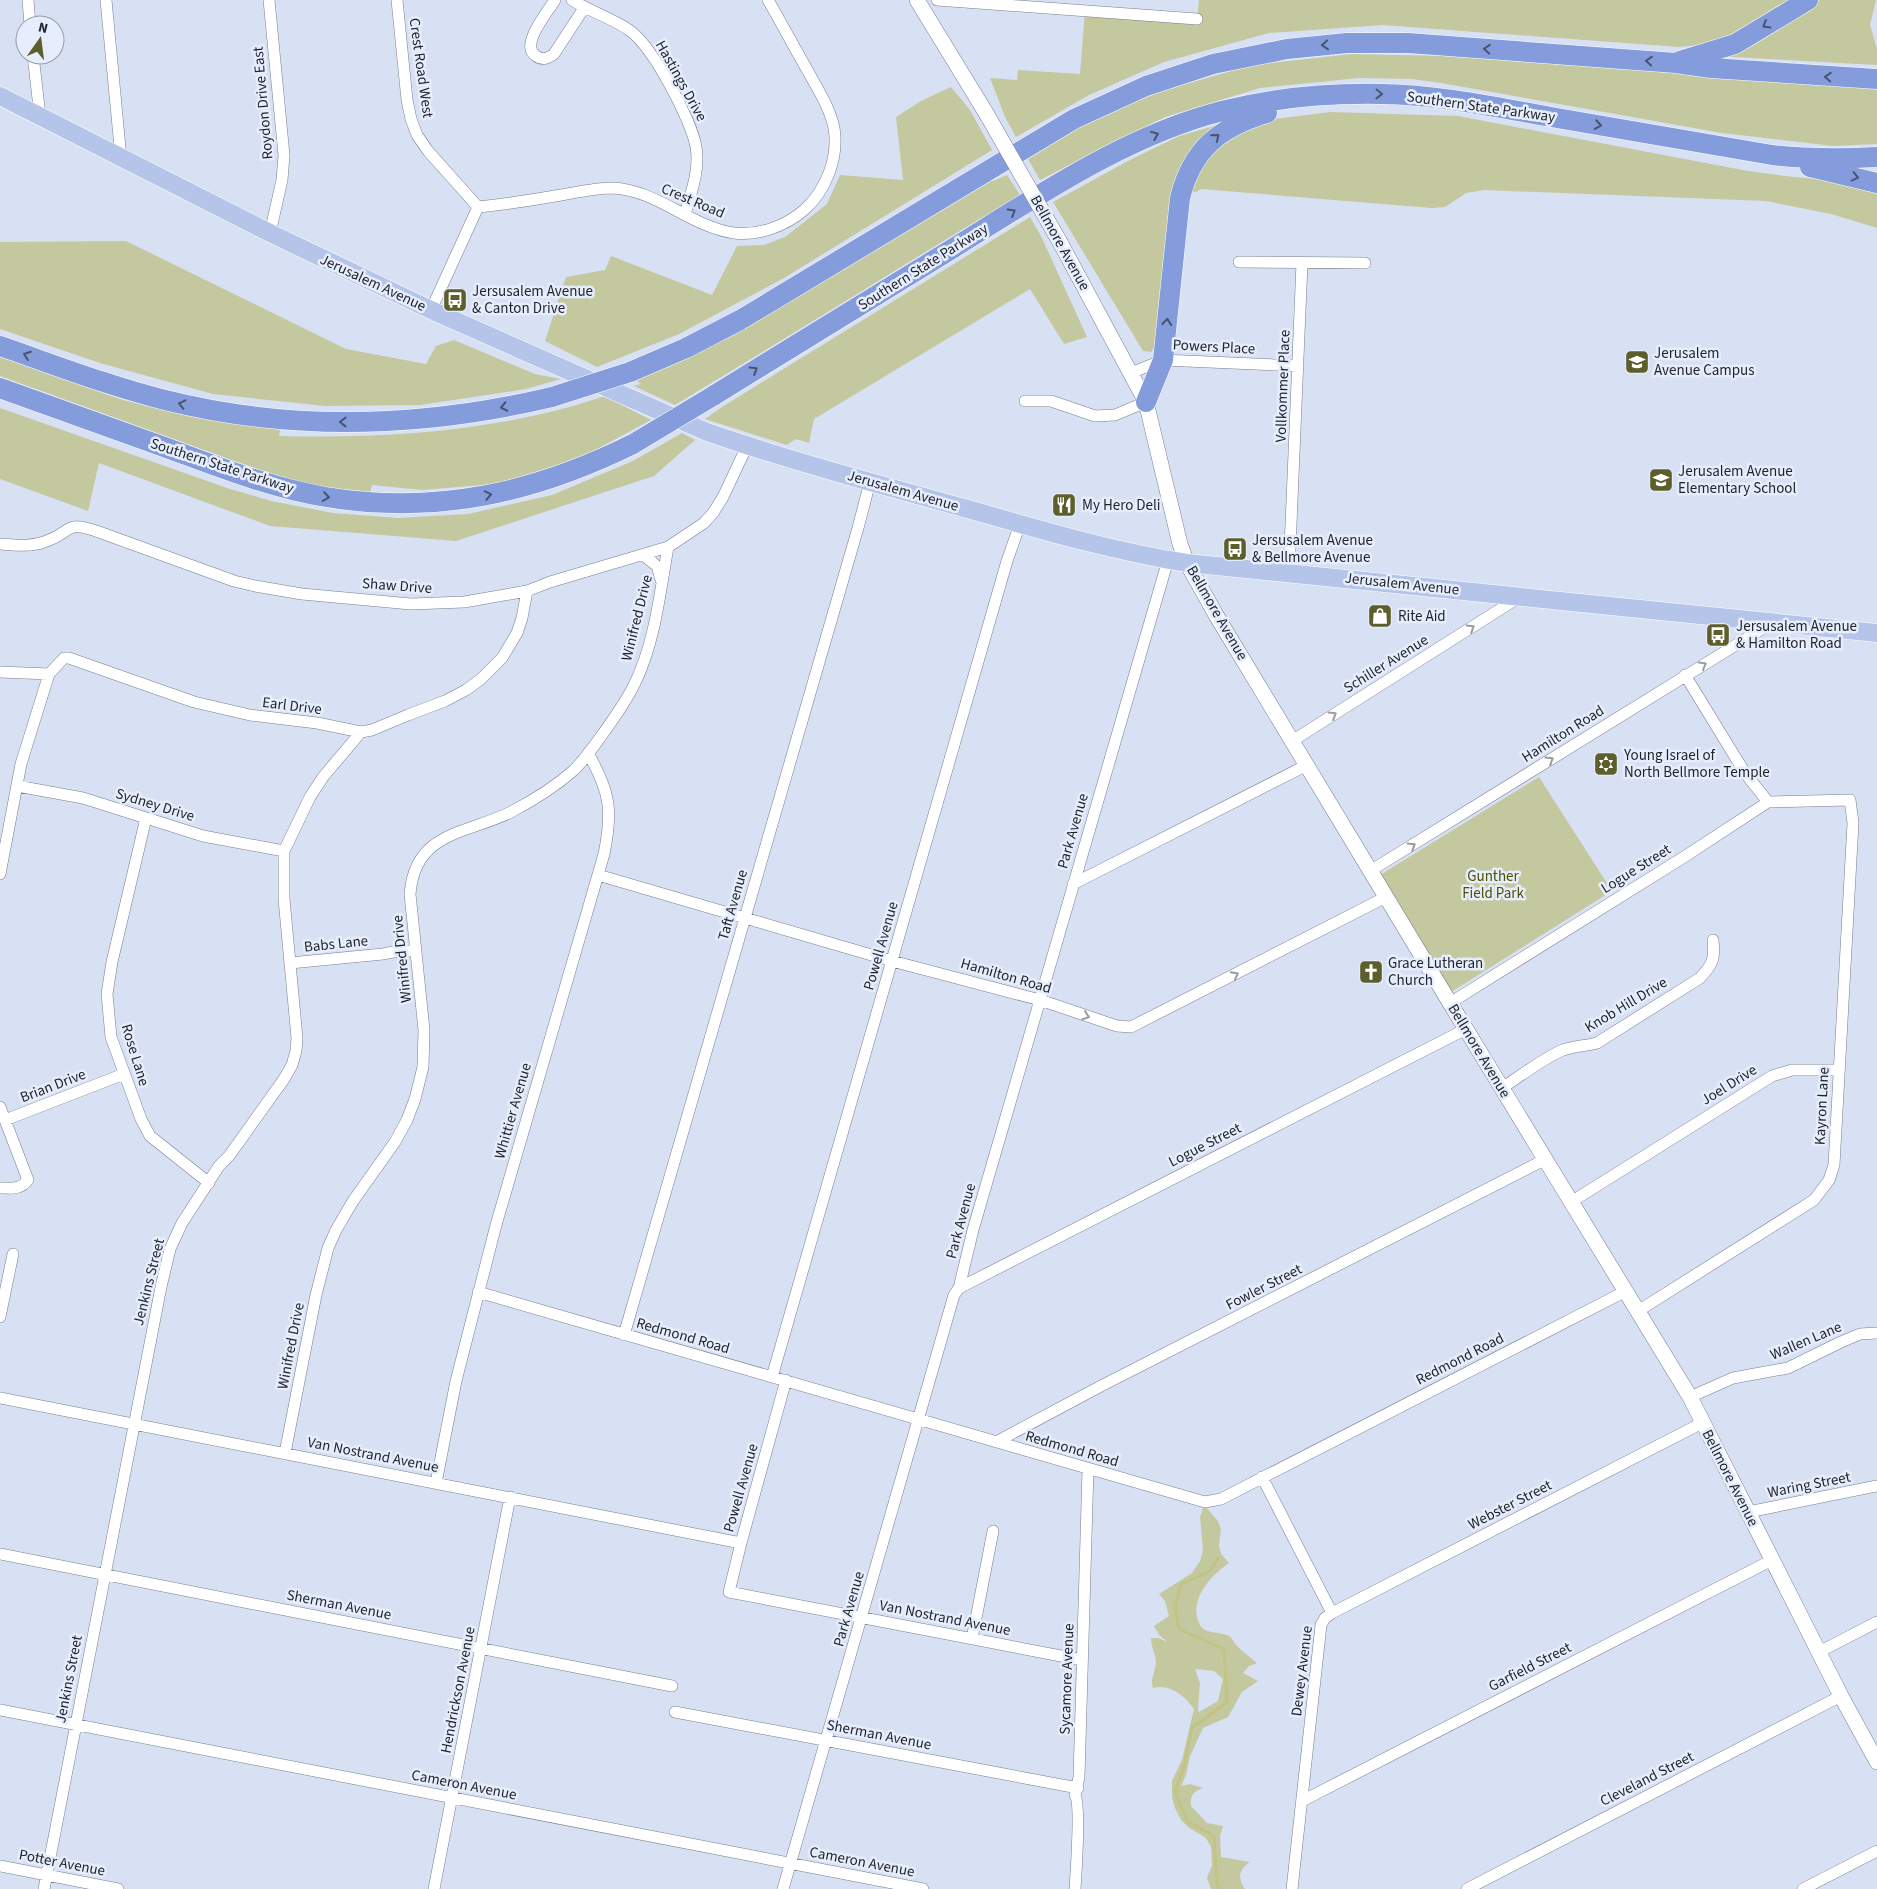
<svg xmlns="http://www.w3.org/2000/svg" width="1877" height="1889" font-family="'Source Sans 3',sans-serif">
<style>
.green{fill:#c4c89f;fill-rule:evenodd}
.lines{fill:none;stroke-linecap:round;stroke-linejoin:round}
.stream{stroke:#c1c584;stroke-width:3}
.street-casing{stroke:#777e8f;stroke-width:12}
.secondary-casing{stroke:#777e8f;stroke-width:16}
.primary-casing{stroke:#fff;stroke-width:19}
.highway-casing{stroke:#fff;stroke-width:21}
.street{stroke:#fff;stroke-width:11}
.secondary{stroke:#fff;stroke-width:15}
.primary{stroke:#b5c4e9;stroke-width:18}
.highway{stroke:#849cdb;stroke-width:20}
.secondary-bridge-casing{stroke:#777e8f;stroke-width:16;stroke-linecap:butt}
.highway-bridge-casing{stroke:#fff;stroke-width:21;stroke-linecap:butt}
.secondary-bridge{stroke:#fff;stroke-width:15}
.highway-bridge{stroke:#849cdb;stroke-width:20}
.oneway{stroke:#475370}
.oneway2{stroke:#9a9c9f}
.labels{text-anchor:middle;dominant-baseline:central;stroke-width:5;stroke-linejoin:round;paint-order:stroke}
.street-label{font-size:15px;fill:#1f2229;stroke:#e6edfc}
.poi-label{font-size:15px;fill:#1f2229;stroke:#e6edfc;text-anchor:start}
.park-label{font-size:15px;fill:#4e5000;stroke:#e6edfc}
</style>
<rect width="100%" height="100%" fill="#d8e0f3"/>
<path class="green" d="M 1199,0 L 1797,0 L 1721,43 L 1679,47 L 1383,25 L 1269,33 L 1164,62 L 1089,95 L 1016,137 L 1005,117 L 990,78 L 1017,80 L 1018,70 L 1080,74 L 1085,11 L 1197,19 Z
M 1818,0 L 1876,0 L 1870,25 L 1877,49 L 1877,65 L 1717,56 Z
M 1352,54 L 1444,56 L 1877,88 L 1877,144 L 1833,146 L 1722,133 L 1441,83 L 1412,79 L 1359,78 L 1260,88 L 1165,117 L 1040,180 L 1028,159 L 1091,119 L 1165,90 L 1252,65 Z
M 951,87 L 970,110 L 992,150 L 784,278 L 679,334 L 597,367 L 545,341 L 566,277 L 605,270 L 611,256 L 712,295 L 737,246 L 764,245 L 785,237 L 827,204 L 840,175 L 903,180 L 896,117 L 921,101 Z
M 1331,112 L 1458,116 L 1748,171 L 1793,177 L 1846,181 L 1877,190 L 1877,228 L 1831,214 L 1766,201 L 1484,190 L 1466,193 L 1445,207 L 1432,208 L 1201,189 L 1196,192 L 1189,191 L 1200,164 L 1219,140 L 1274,119 Z
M 1218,125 L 1201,142 L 1156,346 L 1151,352 L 1143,351 L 1053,202 L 1128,161 L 1179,136 Z
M 1007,175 L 1020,195 C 904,264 790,336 675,405 L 634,386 L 641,384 L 636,380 L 731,337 L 990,179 L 993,181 Z
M 1030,217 L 1041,236 L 1087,337 L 1064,344 L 1030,289 L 814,419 L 809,443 L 796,439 L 787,445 L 705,419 L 722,407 Z
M 126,241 L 346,349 L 426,364 L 436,346 L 454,340 L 535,374 L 561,379 L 526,389 L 420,405 L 325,406 L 213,394 L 100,363 L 0,329 L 0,242 Z
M 0,357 L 123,400 L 186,415 L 280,430 L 279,436 C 388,439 501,431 605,396 L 651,420 L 575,461 L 495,484 L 422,490 L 372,485 L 370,493 L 304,484 L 237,462 L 0,376 Z
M 0,408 L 230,489 L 271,501 L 333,513 L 398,518 L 468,514 L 552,495 L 633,461 L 682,433 L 695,440 L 654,476 L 456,541 L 270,526 L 99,463 L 88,511 L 0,479 Z
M 1539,777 L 1612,891 L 1451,992 L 1380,875 Z
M 1204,1505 L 1218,1521 L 1221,1529 L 1219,1546 L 1221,1554 L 1229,1563 C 1211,1575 1187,1601 1200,1625 C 1206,1635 1220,1631 1229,1636 C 1232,1638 1234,1643 1236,1645 C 1243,1652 1250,1657 1257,1663 L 1249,1666 L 1243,1673 L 1258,1681 L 1242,1692 L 1228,1717 L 1203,1728 L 1190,1756 L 1186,1775 L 1181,1786 L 1190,1784 L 1203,1788 C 1193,1792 1190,1795 1191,1806 L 1207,1823 L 1223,1826 L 1220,1836 L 1221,1857 L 1250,1862 C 1239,1869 1237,1878 1245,1889 L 1211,1889 L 1207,1878 L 1212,1865 L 1211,1847 L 1206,1838 L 1188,1827 L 1181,1820 L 1175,1808 L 1172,1797 L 1172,1781 L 1182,1760 L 1194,1709 C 1185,1696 1170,1683 1153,1688 C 1150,1679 1155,1673 1156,1663 C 1156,1655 1151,1647 1151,1638 L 1158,1638 L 1168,1642 L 1159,1635 L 1154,1626 L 1169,1616 L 1165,1601 L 1159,1594 L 1192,1573 L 1200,1561 L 1203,1550 L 1200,1517 ZM 1195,1669 L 1214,1671 L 1223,1679 L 1218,1701 L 1199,1712 L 1198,1709 L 1200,1683 Z"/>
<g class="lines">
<path class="stream" d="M 1218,1558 L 1210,1571 L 1181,1584 L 1175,1606 L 1179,1629 L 1224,1649 L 1227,1702 L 1192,1728 L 1184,1766 L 1175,1791 L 1187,1821 L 1214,1836 L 1217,1883 L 1219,1889"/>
<defs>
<path id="street" d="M 28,0 L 30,25
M 106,0 L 121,158
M 269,0 L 284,155 L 282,180 L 270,233
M 397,0 L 407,100 L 411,119 L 417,135 L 428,151 L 478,207
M 555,0 C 548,11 519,46 536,56 C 543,61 548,58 554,54 L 584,8
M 572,0 C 591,12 612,18 629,30 C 652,45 692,121 696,147 C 700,170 691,193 685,214
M 937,0 L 1197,19
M 33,55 L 40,116
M 478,207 C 506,204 533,200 561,195 C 578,192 596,188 613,188 C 657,190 691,227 734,233 C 758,236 786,226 804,210 C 826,191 839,157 834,128 C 830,108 818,90 809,73 C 795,49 782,24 768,0
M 1239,262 L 1365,263
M 431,310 L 478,207
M 1131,373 L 1163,360 L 1298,366
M 1025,401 L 1051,401 L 1095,416 L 1115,415 L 1146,402
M 0,544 C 15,545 30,547 44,542 C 73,533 63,519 99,532 L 234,581 L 255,586 L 302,594 L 411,604 L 464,602 L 527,591 L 550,582 L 668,547 L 704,523 L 713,513 L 723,497 L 747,446
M 643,555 L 657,566 L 661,580
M 1289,572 L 1302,263
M 0,672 L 49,674 L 64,658 L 69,658 L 194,702 L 250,715 L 317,723 L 361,732 L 372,730 L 408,715 L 445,701 L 466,690 L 481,679 L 502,658 L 517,633 L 522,618 L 527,591
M 1685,675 L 1745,773 L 1768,802
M 1292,741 L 1521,596
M 17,786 L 83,798 L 203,836 L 284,851
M 146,818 L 112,962 L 107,994 L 111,1037 L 141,1119 L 150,1136 L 209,1183
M 1370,871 L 1773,622
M 0,874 L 21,764 L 49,674
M 598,875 L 892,961 L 1040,1000 L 1117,1026 L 1131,1027 L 1386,897
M 1073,884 L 1307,765
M 290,963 L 383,954 L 398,951 L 415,951
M 1450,1003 L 1684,857 L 1768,802 L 1850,800 L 1853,823 L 1834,1165 L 1829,1180 L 1814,1200 L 1638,1311
M 1502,1088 C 1519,1077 1545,1057 1563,1050 C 1574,1046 1586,1046 1597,1043 L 1700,978 C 1713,964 1715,959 1713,940
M 0,1107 L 28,1180 C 20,1190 12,1188 0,1188
M 5,1120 L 124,1074
M 1571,1202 L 1772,1076 L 1792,1070 L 1839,1070
M 959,1288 L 1466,1029
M 478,1292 L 1205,1502 L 1221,1499 L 1626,1291
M 0,1317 L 13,1254
M 624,1335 L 858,528 L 870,482
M 772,1377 L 1007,561 L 1020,524
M 786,1380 L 741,1543 L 729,1592 L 1082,1660
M 1690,1397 L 1733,1378 L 1788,1368 L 1841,1342 L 1860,1334 L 1877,1333
M 0,1398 L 741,1543
M 996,1442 L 1101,1386 L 1546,1159
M 285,1453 L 316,1295 L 328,1248 L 336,1230 L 353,1201 L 395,1142 L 407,1120 L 415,1099 L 423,1067 L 424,1030 L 410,894 C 415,831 467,834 511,812 C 532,801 556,786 574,770 C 584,760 594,746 602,735 C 614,718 626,702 635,683 C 655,642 660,592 668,547
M 1262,1477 L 1332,1613
M 436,1483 L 456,1381 L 496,1225 L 604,854 C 613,810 610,792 588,753
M 1748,1512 L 1877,1486
M 0,1554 L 672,1686
M 972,1639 L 993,1531
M 1819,1652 L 1877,1622
M 0,1710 L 923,1889
M 675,1712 L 1078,1788
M 1302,1801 L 1772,1560
M 0,1866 L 118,1889
M 44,1889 L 161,1287 L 170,1249 L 182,1223 L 219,1166 L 229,1156 L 284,1079 L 292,1065 L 296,1051 L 297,1038 L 284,899 L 284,851 L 310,797 L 323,777 L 361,732
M 434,1889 L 510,1497
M 783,1889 L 954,1295 L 959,1288 L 973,1230 L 1168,560
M 1075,1889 C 1076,1873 1081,1804 1075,1795 L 1079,1777 L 1088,1469
M 1292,1889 L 1321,1625 L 1325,1618 L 1332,1613 L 1702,1423
M 1467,1889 L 1841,1696
M 1803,1889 L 1877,1851"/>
<path id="secondary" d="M 917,0 L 986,113
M 1061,244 L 1146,402 L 1180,544 L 1187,563 L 1216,615 L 1450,1003 L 1690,1397 L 1841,1696 L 1877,1762"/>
<path id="primary" d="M 0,96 L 270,233 L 431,310 L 707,432 C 791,461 877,484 964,508 C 1038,529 1111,551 1187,563 L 1877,633"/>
<path id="highway" d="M 1680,61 L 1735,44 L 1808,0
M 1810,167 L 1877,183
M 0,346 C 55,365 109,386 165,400 C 293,432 425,427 552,397
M 630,372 L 686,348 L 740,320 L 1074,119 L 1146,86 L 1213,64 L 1287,49 L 1347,43 L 1408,43 L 1676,63 L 1711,68 L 1877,79
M 0,388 C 56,408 112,428 167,448 C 219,467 271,488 326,497 C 436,515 534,493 633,444
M 713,396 C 791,348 869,300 947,252 C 1033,199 1124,136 1222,111 C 1273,98 1328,93 1381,94 C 1439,95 1495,107 1551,117 C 1625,130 1698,142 1772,155 C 1807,159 1842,159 1877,157
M 1146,402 L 1163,360 L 1180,198 C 1192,149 1220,127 1267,113"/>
</defs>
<use href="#street" class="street-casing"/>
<use href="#secondary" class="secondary-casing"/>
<use href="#primary" class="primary-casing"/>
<use href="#highway" class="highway-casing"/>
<use href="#street" class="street"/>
<use href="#secondary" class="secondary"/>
<use href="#primary" class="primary"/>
<use href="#highway" class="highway"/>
<defs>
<path id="secondary-bridge" d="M 986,113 L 1061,244"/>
<path id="highway-bridge" d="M 552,397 L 630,372
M 633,444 L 713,396"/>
</defs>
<use href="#secondary-bridge" class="secondary-bridge-casing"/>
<use href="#highway-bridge" class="highway-bridge-casing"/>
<use href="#secondary-bridge" class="secondary-bridge"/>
<use href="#highway-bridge" class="highway-bridge"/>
</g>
<defs><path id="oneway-chevron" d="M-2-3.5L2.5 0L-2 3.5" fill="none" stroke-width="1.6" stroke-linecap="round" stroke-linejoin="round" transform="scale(1.25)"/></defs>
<g class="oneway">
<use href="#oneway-chevron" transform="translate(1766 25) rotate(149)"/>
<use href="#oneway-chevron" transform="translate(1325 45) rotate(175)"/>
<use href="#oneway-chevron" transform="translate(1487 49) rotate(-176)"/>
<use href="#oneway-chevron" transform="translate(1649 61) rotate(-176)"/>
<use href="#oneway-chevron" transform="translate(1828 77) rotate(-176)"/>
<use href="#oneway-chevron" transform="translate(1379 94) rotate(1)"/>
<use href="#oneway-chevron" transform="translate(1598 125) rotate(10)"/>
<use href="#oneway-chevron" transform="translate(1155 135) rotate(-22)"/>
<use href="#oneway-chevron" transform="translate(1216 137) rotate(-40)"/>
<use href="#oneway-chevron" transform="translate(1855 177) rotate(13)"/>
<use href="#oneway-chevron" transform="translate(1012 212) rotate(-31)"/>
<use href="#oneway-chevron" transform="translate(1167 322) rotate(-84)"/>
<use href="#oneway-chevron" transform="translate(27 355) rotate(-160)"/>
<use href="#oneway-chevron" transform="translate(754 370) rotate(-32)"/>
<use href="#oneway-chevron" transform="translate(182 404) rotate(-167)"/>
<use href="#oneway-chevron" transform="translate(504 407) rotate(168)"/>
<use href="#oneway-chevron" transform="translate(343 422) rotate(-180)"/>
<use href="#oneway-chevron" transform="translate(488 495) rotate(-11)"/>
<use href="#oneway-chevron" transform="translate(326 497) rotate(9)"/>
</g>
<g class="oneway2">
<use href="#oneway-chevron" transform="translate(1471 628) rotate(-32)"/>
<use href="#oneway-chevron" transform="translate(1703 665) rotate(-30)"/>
<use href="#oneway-chevron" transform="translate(1333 715) rotate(-32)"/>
<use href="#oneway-chevron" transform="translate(1550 760) rotate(-32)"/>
<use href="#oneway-chevron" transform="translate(1412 846) rotate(-32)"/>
<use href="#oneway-chevron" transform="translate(1235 975) rotate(-27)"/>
<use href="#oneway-chevron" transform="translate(1086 1016) rotate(18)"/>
</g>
<defs>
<symbol id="bus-square" viewBox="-11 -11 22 22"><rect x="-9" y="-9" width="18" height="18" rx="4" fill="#5c5f2c" stroke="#e6edfc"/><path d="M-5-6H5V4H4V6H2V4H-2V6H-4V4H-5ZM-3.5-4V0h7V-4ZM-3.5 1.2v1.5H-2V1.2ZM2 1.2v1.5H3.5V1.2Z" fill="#fff"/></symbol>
<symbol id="school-square" viewBox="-11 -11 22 22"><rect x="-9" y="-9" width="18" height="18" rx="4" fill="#5c5f2c" stroke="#e6edfc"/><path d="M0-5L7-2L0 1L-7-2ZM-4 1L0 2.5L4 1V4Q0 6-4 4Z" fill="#fff"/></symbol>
<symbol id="restaurant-square" viewBox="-11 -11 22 22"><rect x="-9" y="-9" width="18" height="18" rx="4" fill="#5c5f2c" stroke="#e6edfc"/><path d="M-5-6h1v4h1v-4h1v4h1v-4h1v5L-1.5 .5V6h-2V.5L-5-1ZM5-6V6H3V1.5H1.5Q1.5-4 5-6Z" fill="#fff"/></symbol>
<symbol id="shop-square" viewBox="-11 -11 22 22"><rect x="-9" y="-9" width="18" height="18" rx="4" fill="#5c5f2c" stroke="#e6edfc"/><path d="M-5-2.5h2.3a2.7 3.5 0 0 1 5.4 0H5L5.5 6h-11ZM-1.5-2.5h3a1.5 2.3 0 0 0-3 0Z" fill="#fff"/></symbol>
<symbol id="synagogue-square" viewBox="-11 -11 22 22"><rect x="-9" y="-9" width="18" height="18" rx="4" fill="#5c5f2c" stroke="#e6edfc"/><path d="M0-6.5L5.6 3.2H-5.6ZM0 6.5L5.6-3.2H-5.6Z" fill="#fff"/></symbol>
<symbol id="church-square" viewBox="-11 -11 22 22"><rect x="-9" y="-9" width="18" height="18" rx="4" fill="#5c5f2c" stroke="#e6edfc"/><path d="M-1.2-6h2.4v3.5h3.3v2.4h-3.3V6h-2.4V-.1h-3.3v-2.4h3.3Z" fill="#fff"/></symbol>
</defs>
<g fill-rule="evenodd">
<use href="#bus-square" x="441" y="286" width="28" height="28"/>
<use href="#school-square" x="1623" y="348" width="28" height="28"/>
<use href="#school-square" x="1647" y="466" width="28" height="28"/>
<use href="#restaurant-square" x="1050" y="491" width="28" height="28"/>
<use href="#bus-square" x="1221" y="535" width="28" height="28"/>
<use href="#shop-square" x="1366" y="602" width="28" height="28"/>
<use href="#bus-square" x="1704" y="621" width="28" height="28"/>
<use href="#synagogue-square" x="1592" y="750" width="28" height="28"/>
<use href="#church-square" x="1357" y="958" width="28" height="28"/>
</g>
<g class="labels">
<g class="street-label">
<text transform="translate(421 68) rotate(82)">Crest Road West</text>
<text transform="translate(681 81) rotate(61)">Hastings Drive</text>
<text transform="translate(263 103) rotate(-95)">Roydon Drive East</text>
<text transform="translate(1481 107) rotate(8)">Southern State Parkway</text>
<text transform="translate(693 201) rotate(23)">Crest Road</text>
<text transform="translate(1060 243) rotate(61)">Bellmore Avenue</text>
<text transform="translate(923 267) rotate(-32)">Southern State Parkway</text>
<text transform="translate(373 283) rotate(25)">Jerusalem Avenue</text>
<text transform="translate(1214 347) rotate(3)">Powers Place</text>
<text transform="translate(1283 386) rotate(-88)">Vollkommer Place</text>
<text transform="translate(222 466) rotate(18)">Southern State Parkway</text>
<text transform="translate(903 491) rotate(16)">Jerusalem Avenue</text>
<text transform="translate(1402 584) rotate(6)">Jerusalem Avenue</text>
<text transform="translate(397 586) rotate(4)">Shaw Drive</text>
<text transform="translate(1217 613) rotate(60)">Bellmore Avenue</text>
<text transform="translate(637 618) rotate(-76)">Winifred Drive</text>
<text transform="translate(1386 664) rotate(-32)">Schiller Avenue</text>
<text transform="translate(292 706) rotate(7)">Earl Drive</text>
<text transform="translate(1563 734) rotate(-32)">Hamilton Road</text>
<text transform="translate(155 805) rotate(17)">Sydney Drive</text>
<text transform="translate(1073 831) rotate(-74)">Park Avenue</text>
<text transform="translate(1636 869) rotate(-32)">Logue Street</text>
<text transform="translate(733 905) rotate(-74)">Taft Avenue</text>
<text transform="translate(336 944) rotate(-6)">Babs Lane</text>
<text transform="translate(881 946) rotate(-74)">Powell Avenue</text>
<text transform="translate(402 959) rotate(-96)">Winifred Drive</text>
<text transform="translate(1006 976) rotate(16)">Hamilton Road</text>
<text transform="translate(1626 1005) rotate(-31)">Knob Hill Drive</text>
<text transform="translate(1479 1051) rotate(59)">Bellmore Avenue</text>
<text transform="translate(135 1055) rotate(73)">Rose Lane</text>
<text transform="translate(1729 1085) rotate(-32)">Joel Drive</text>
<text transform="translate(53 1086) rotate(-21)">Brian Drive</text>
<text transform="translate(1822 1106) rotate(-87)">Kayron Lane</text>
<text transform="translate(513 1111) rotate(-74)">Whittier Avenue</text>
<text transform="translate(1205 1145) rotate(-27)">Logue Street</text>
<text transform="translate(961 1221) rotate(-75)">Park Avenue</text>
<text transform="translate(149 1282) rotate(-76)">Jenkins Street</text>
<text transform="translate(1264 1287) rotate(-27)">Fowler Street</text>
<text transform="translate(683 1336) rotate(16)">Redmond Road</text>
<text transform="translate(1806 1341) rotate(-23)">Wallen Lane</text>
<text transform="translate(291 1346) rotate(-79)">Winifred Drive</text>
<text transform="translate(1460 1359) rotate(-27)">Redmond Road</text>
<text transform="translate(1072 1449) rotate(16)">Redmond Road</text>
<text transform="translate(373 1455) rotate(11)">Van Nostrand Avenue</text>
<text transform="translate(1730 1478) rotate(63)">Bellmore Avenue</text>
<text transform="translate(1809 1485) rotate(-11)">Waring Street</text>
<text transform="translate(741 1488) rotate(-74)">Powell Avenue</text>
<text transform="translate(1510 1505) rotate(-27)">Webster Street</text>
<text transform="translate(339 1605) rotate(11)">Sherman Avenue</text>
<text transform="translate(849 1609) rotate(-74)">Park Avenue</text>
<text transform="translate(945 1618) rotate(11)">Van Nostrand Avenue</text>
<text transform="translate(1530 1667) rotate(-27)">Garfield Street</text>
<text transform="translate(1302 1671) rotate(-83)">Dewey Avenue</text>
<text transform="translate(69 1679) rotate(-79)">Jenkins Street</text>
<text transform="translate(1067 1679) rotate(-88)">Sycamore Avenue</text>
<text transform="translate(458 1690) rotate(-79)">Hendrickson Avenue</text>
<text transform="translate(879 1735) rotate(11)">Sherman Avenue</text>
<text transform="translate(1647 1779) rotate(-27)">Cleveland Street</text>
<text transform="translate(464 1785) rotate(11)">Cameron Avenue</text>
<text transform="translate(862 1862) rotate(11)">Cameron Avenue</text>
<text transform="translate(62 1863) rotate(11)">Potter Avenue</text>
</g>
<g class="poi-label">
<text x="472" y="291">Jersusalem Avenue<tspan x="472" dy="17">&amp; Canton Drive</tspan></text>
<text x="1654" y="353">Jerusalem<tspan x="1654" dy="17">Avenue Campus</tspan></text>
<text x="1678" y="471">Jerusalem Avenue<tspan x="1678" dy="17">Elementary School</tspan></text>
<text x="1082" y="505">My Hero Deli</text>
<text x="1252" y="540">Jersusalem Avenue<tspan x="1252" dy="17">&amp; Bellmore Avenue</tspan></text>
<text x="1398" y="616">Rite Aid</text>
<text x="1736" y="626">Jersusalem Avenue<tspan x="1736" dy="17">&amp; Hamilton Road</tspan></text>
<text x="1624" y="755">Young Israel of<tspan x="1624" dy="17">North Bellmore Temple</tspan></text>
<text x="1388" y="963">Grace Lutheran<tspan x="1388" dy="17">Church</tspan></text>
</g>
<g class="park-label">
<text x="1493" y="876">Gunther<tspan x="1493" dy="17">Field Park</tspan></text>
</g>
</g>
<g transform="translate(40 40) rotate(14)"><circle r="24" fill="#e6edfc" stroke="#969ca8"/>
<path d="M0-4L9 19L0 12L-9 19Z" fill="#5c5f2c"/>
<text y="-8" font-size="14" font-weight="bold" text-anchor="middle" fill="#1f2229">N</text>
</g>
</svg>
